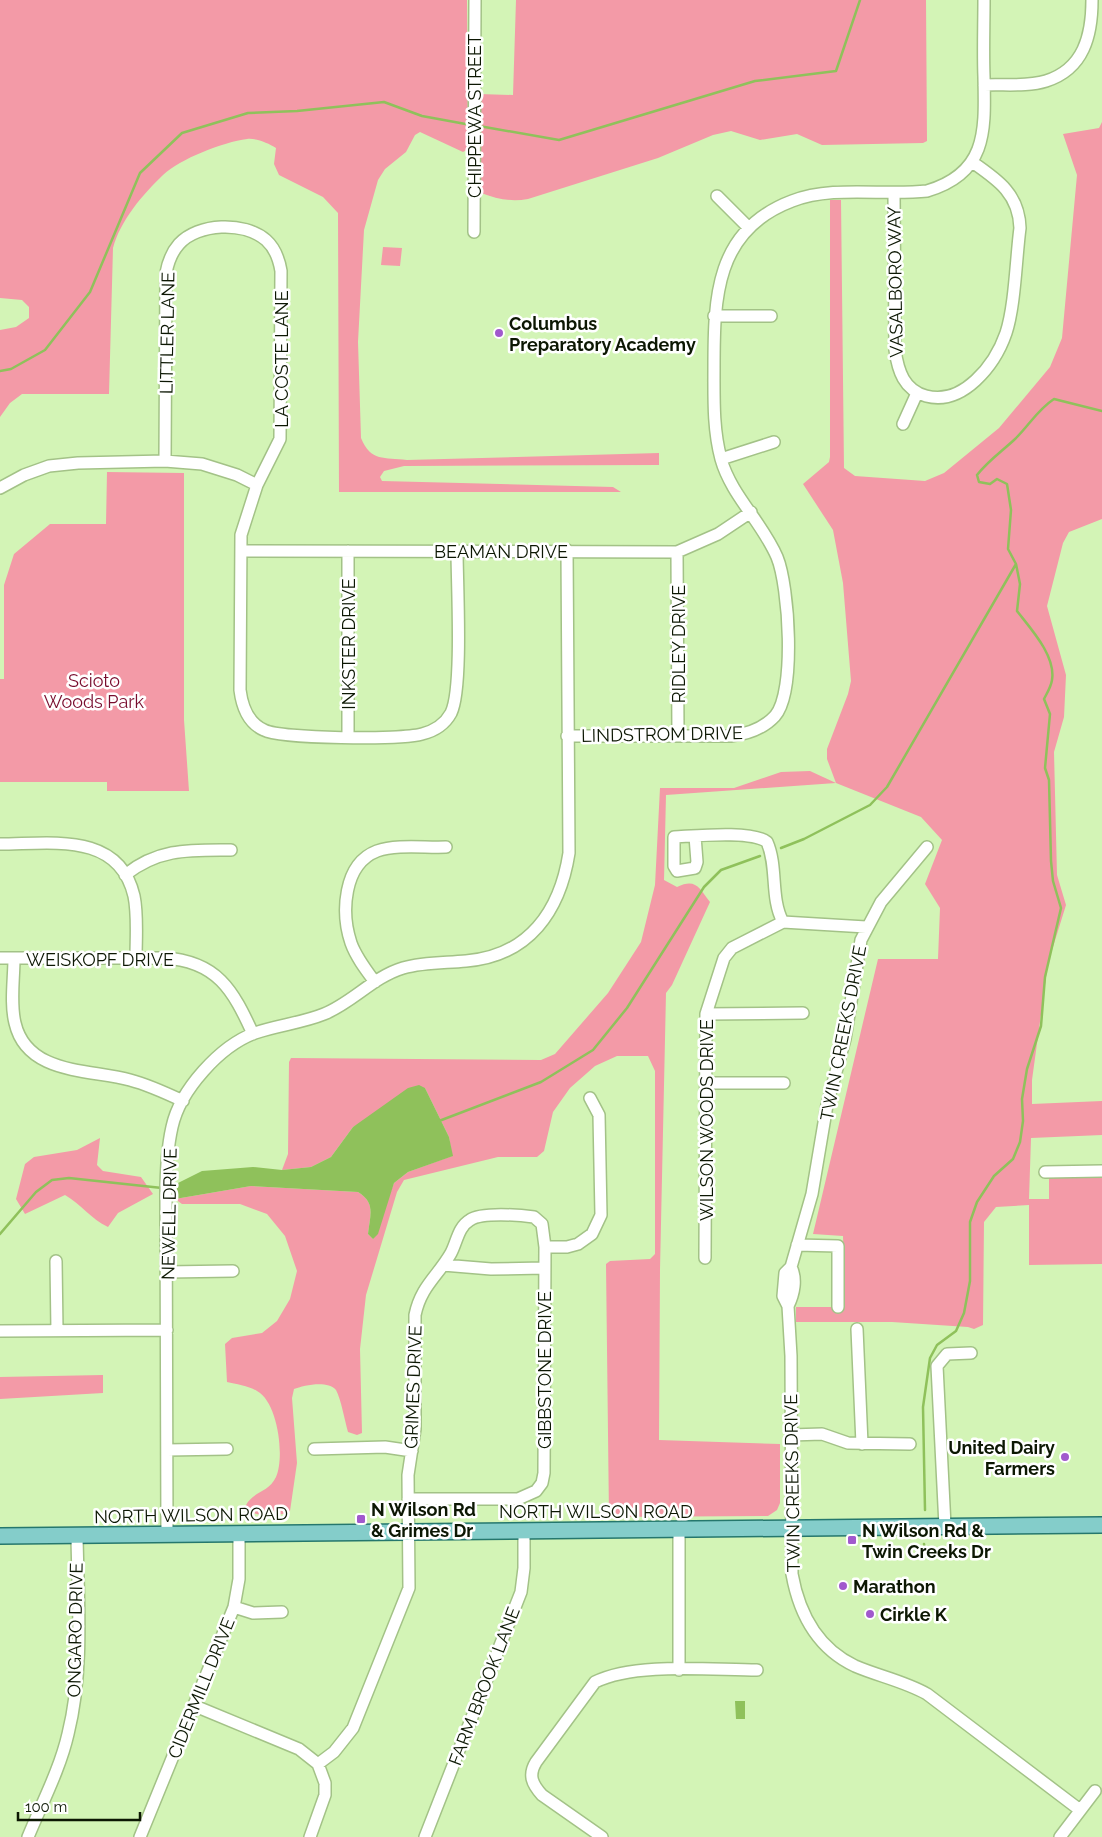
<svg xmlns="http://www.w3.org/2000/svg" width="1102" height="1837" font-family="Raleway,sans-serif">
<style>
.green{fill:#f39aa7}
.water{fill:#8fc15b}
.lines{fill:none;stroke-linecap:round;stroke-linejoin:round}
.stream{stroke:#8fc15b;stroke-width:2.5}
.minor-casing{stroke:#a3c287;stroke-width:14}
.major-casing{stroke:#25776d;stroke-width:18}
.minor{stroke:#fff;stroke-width:11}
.major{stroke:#84cdca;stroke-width:15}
.poi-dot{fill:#a159cd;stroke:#fff;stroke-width:2}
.labels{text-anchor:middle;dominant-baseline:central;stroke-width:5;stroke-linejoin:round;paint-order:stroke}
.street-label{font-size:18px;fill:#0c1703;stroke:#fff}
.poi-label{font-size:18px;font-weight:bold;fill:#0c1703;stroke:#fff;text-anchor:start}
.park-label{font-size:18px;fill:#780d2e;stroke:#fff}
</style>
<rect width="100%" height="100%" fill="#d3f4b6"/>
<path class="green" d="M 0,0 L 467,0 L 468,149 L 463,152 L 420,132 L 415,135 L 406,152 L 385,169 L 378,180 L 364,230 L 358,342 L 361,438 C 371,462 384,457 407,460 L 659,453 L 659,465 L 404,466 L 384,471 L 380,477 L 382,481 L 613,487 L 621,492 L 339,492 L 338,213 L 323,197 L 279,175 L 274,164 L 276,148 C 268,143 257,138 247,139 C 223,142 180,159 163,175 C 143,194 120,221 113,248 L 109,394 L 22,394 L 10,403 L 0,417 L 0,330 L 16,327 L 29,318 L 29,307 L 22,300 L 0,298 Z
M 516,0 L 926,0 L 927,141 L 923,143 L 822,145 L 797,134 L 760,140 L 731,131 L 713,135 L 658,158 L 528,199 C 511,202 497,199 481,193 L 479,94 L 513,95 Z
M 1102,122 L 1102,519 L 1069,532 L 1063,543 L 1047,606 L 1066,675 L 1064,717 L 1054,752 L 1057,875 L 1066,905 L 1048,963 L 1032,1080 L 1032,1104 L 1102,1101 L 1102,1135 L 1031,1138 L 1029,1199 L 1049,1199 L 1049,1176 L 1102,1175 L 1102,1264 L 1029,1265 L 1029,1205 L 996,1207 L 984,1222 L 983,1325 L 974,1329 L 968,1327 L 892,1322 L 796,1322 L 796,1307 L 845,1307 L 843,1236 L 813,1234 L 878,959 L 938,959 L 940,908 L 925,884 L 942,840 L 921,817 L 836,783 L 666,795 L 664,880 L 677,887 C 696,878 699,888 710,902 L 672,985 L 666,993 L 660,1269 L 659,1440 L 780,1444 L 780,1503 L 777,1510 L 768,1516 L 609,1517 L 606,1264 L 610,1261 L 650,1259 L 655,1254 L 655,1071 L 648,1056 L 617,1056 L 595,1066 L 570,1088 L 553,1112 L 544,1151 L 537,1157 L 498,1157 L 404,1180 L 397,1192 L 366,1295 L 360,1349 L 362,1433 L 357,1435 L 348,1432 C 345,1422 341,1399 336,1390 C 328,1380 304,1385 294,1389 L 292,1398 L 297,1463 L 290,1511 C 279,1518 254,1516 244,1509 C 252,1490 268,1494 276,1477 C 285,1457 278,1402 257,1391 C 249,1386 236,1384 227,1382 L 225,1344 L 232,1338 L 262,1333 L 277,1321 L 290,1299 L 297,1271 L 285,1236 L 267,1214 L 240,1204 L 182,1204 L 175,1199 L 251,1186 L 358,1192 C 376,1203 370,1215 368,1234 L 373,1239 L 394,1183 L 408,1172 L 452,1156 L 449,1137 L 425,1088 L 353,1127 L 331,1157 L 311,1167 L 282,1170 L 288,1154 L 289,1062 L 291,1058 L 541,1060 L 555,1054 L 608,993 L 641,942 L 655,885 L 660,788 L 734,788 L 781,772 L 810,771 L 836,783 L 827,759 L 827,749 L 848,694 L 851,681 L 843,583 L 833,530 L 803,484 L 829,462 L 830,457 L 830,200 L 841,200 L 844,468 L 855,476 L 925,481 L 944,473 L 999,428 L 1050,367 L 1062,338 L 1077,175 L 1063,134 L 1099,128 Z
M 383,247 L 402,248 L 400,266 L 381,265 Z
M 107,472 L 184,473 L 184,720 L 189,791 L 107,791 L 107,782 L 0,782 L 0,679 L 4,679 L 4,585 L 14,554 L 50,524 L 106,524 Z
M 100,1138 L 97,1165 L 103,1171 L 141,1177 L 153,1194 L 118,1213 L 108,1227 C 91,1219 81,1204 65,1195 L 25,1214 L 16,1199 L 25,1164 L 34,1157 L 77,1150 Z
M 103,1375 L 103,1393 L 0,1399 L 0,1377 Z"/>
<path class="water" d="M 419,1085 L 425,1088 L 449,1137 L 453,1156 L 408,1172 L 394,1183 L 378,1234 L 373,1239 L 368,1234 C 370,1215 376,1203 358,1192 L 251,1186 L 175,1199 L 178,1183 L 202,1171 L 253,1167 L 282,1170 L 311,1167 L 331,1157 L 353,1127 L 408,1088 Z
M 735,1701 L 745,1701 L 745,1719 L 736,1719 Z"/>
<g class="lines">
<path class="stream" d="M 479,126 L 559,140 L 755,81 L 836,71 L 860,0
M 0,371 L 11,369 L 45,350 L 90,292 L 140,173 L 182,133 L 248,113 L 297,111 L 384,102 L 422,116 L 471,125
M 781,848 L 804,839 L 870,805 L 887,787 L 1016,564
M 439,1121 L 541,1082 L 593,1050 L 627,1008 L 704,887 L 721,870 L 760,856
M 0,1234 L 36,1192 L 52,1180 L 69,1178 L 162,1188
M 925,1510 L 923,1407 L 930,1358 L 937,1345 L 956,1331 L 964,1313 L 970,1281 L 970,1222 L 977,1202 L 994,1176 L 1013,1159 L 1020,1142 L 1023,1121 L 1022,1099 L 1027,1069 L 1041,1026 L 1045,977 L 1061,908 L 1053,881 L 1051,861 L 1049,780 L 1045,768 L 1050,714 L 1044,699 C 1047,693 1051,687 1052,680 C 1056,656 1031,629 1017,611 L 1020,584 L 1016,564 L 1008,549 L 1011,510 L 1007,484 L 997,479 L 990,484 L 979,482 L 977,475 C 988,461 1001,452 1014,440 C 1028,427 1037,410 1054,399 L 1102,411
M 924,1544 L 926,1555"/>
<defs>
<path id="minor" d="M 984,85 C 1004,84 1027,87 1046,81 C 1084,69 1092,35 1092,0
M 894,193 L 895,350 C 898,371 904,390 926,396 C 963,406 995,365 1006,333 C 1015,306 1016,258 1020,228 C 1019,194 998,180 972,162
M 717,196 L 748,227
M 474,232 L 475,0
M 714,316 L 771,316
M 903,424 L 917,393
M 721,459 L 774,442
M 165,461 L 166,273 C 168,262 171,253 179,244 C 198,223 244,221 266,240 C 275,248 279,259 281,271 L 280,439 L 257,485 L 241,535 L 240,690 C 242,706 248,723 264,730 C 281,739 401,740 422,734 C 434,731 445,724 451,713 C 463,689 457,583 457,551
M 0,488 L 24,475 L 49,466 L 78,463 L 165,461 L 202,464 L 237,475 L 257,485
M 241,551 L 677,552 L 718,534 L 751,512
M 348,551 L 348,737
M 677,552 L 678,736
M 567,736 L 731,736 C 748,734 763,729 775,716 C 796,692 789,586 777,557 C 762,522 731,495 721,459 C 713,429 714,399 714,368 C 714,298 715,230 792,201 C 834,185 883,196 927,191 C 988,173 985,130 984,77 C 983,51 984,26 984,0
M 695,836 L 697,862 L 695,868 L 677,871 L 674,866 L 674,837 C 695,836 752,830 767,842 C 778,867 770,898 783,922
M 0,844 C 50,844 119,831 134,896 C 138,915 136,938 136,958
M 927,847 L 881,902 L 861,940 L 845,1039 L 827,1105 L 812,1194 L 791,1267 L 785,1273 L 783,1296 L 788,1306 L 791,1356 L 792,1574 C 799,1613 817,1648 855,1666 C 878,1676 904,1681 927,1694 L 1080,1810
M 125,875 C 159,848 190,850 231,850
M 0,958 L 164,958 C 217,961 233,990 253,1034
M 14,958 C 14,979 10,1003 15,1023 C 27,1075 90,1069 130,1080 C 149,1085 166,1093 183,1101
M 375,982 C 366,970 356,957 351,943 C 341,913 343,864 377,851 C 397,844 425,848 446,847
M 706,1014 L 803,1013
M 706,1083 L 784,1083
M 1045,1172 L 1102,1171
M 797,1245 L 838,1246 L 838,1307
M 545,1247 L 567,1247 L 578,1244 L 592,1234 L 601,1215 L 599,1115 L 590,1098
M 705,1258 L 706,1014 L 724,958 L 732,948 L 783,922 L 866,927
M 56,1261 L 57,1330
M 443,1265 L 491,1269 L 544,1268
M 167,1272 L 233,1271
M 788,1306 C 794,1294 797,1279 791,1267
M 857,1329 L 862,1444
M 0,1331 L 167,1330
M 791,1435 L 822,1434 L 848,1443 L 910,1444
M 314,1449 L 385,1447 L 412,1451
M 167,1450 L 227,1449
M 945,1526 L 937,1366 L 947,1354 L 971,1353
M 679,1529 L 679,1670
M 167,1535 L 166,1195 C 166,1172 167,1149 172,1127 C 180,1090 220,1046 255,1033 C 278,1025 302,1023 324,1014 C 352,1003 373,977 403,968 C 424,962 445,963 466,961 C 529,956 560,911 569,853 L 567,550
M 234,1607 L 253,1613 L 282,1612
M 195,1706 L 299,1749 L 318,1764 L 325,1783 L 325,1795 L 310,1837
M 318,1764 L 334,1752 L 353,1728 L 409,1588 L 408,1475 L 415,1429 L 415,1315 C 421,1286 438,1276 451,1253 C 457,1242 458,1227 470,1220 C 481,1212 520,1215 534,1217 L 542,1224 L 545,1247 L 544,1473 L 542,1483 L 536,1491 L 518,1499 L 408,1499
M 28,1837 C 42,1803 60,1769 68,1734 C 84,1670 78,1601 77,1536
M 140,1837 L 234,1607 L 239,1579 L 239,1534
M 425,1837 L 521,1592 L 524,1568 L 524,1531
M 602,1837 L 542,1795 C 532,1784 528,1775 536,1762 L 595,1682 C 635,1662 711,1670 757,1670
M 1060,1837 L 1095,1791"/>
<path id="major" d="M 0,1536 L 1102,1525"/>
</defs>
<use href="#minor" class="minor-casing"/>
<use href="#major" class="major-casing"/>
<use href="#minor" class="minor"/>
<use href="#major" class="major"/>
</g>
<g class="poi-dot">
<circle cx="499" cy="333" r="5"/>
<circle cx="1065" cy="1457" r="5"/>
<rect x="356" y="1514" width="10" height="10" rx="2.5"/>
<rect x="847" y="1535" width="10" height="10" rx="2.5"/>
<circle cx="843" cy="1586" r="5"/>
<circle cx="870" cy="1614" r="5"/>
</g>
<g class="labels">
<g class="street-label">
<text transform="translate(474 116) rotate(-90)">CHIPPEWA STREET</text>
<text transform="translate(895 282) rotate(-91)">VASALBORO WAY</text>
<text transform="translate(167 333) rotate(-89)">LITTLER LANE</text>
<text transform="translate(281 359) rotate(-90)">LA COSTE LANE</text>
<text x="501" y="551">BEAMAN DRIVE</text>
<text transform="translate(348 644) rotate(-90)">INKSTER DRIVE</text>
<text transform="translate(678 644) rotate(-90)">RIDLEY DRIVE</text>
<text transform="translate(662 734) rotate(-1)">LINDSTROM DRIVE</text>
<text x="100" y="959">WEISKOPF DRIVE</text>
<text transform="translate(843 1033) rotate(-79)">TWIN CREEKS DRIVE</text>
<text transform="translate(706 1120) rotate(-90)">WILSON WOODS DRIVE</text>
<text transform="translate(169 1214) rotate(-89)">NEWELL DRIVE</text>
<text transform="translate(544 1370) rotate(-90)">GIBBSTONE DRIVE</text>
<text transform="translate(413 1387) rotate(-88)">GRIMES DRIVE</text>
<text transform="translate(792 1483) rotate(-91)">TWIN CREEKS DRIVE</text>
<text x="596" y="1511">NORTH WILSON ROAD</text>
<text transform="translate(191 1515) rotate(-1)">NORTH WILSON ROAD</text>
<text transform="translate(75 1630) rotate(-89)">ONGARO DRIVE</text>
<text transform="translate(484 1686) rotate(-69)">FARM BROOK LANE</text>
<text transform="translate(201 1688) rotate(-68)">CIDERMILL DRIVE</text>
</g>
<g class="poi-label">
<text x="509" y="323">Columbus<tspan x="509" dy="21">Preparatory Academy</tspan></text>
<text x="1055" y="1447" text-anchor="end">United Dairy<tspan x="1055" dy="21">Farmers</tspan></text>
<text x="371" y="1509">N Wilson Rd<tspan x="371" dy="21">&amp; Grimes Dr</tspan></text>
<text x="862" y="1530">N Wilson Rd &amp;<tspan x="862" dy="21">Twin Creeks Dr</tspan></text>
<text x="853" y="1586">Marathon</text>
<text x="880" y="1614">Cirkle K</text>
</g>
<g class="park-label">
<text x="94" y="680">Scioto<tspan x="94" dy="21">Woods Park</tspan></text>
</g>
</g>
<path d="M18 1812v8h122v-8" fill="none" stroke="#0c1703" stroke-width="2.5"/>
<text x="25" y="1812" font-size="15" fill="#0c1703" stroke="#ffffff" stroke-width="4" paint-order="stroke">100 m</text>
</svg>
